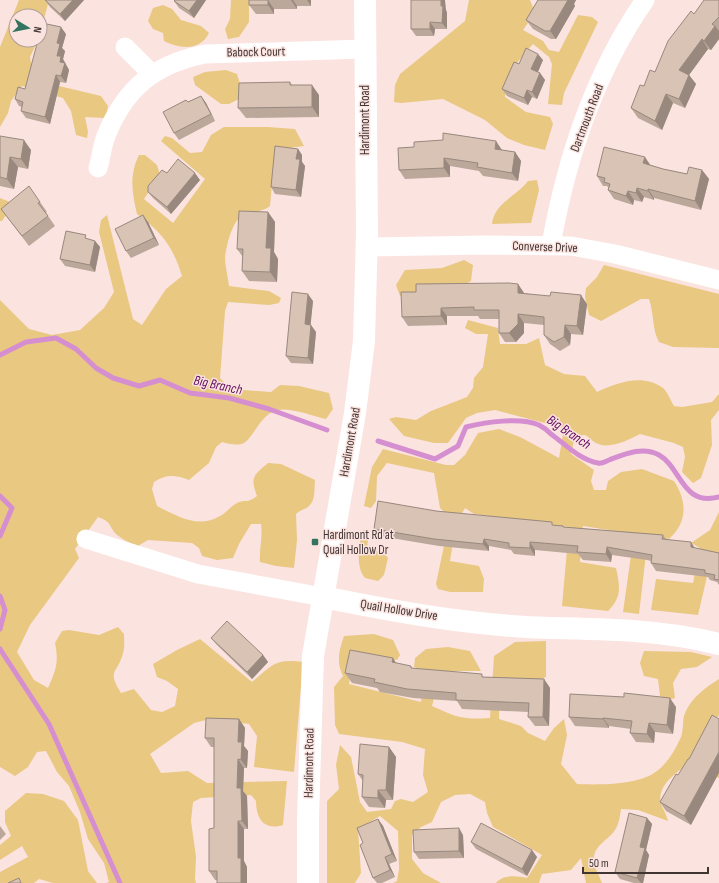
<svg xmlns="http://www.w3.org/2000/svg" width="719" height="883" font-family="'Sofia Sans Condensed',sans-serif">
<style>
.green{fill:#e9c882}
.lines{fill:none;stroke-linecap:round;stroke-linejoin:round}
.stream{stroke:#d58fd1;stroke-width:5}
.minor{stroke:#fff;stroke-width:19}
.tertiary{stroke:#fff;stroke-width:22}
.wall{fill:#bba89b}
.shaded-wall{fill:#98887e}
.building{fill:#d9c3b4;stroke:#98887e}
.poi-dot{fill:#347360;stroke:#fbe3e0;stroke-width:1.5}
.labels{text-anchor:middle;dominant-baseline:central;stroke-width:3;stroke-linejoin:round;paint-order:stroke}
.street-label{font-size:13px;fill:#403533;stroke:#fbe3e0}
.poi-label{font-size:13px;fill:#403533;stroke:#fbe3e0;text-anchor:start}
.water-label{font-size:14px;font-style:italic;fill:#620c61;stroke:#fbe3e0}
</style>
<rect width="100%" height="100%" fill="#fbe3e0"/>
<path class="green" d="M 19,0 L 49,0 L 40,34 L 40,16 L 16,16 L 16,40 L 38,40 L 30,57 L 34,80 L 101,96 L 108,106 L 106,118 L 85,117 L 88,132 L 87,138 L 76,135 L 71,111 L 63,98 L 22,86 L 11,101 L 8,113 L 0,127 L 0,47 Z
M 231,0 L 249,0 L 249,22 L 239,37 L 228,39 L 225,29 L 230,19 Z
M 469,0 L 530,0 L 534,10 L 530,20 L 523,30 L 543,41 L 549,50 L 559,52 L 578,15 L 592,17 L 598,22 L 564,93 L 562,105 L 548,104 L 552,64 L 549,57 L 533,44 C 518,61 506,74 505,97 L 526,112 L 550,117 L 553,124 L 545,150 L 524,145 L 507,138 L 485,120 L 443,99 L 401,103 L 394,102 L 395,85 L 400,74 L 465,21 Z
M 163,5 L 172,9 L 181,20 L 201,26 L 209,33 C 200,51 180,49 164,41 L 163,33 L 153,29 L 148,21 L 153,8 Z
M 226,70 L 237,74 L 241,87 L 239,99 L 229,104 L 221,104 L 195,85 L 193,77 L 205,72 Z
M 224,127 L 268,127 L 295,129 L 304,146 L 275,150 L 270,206 C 259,214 251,210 241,217 C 231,224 227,245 225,257 C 225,266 228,277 229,286 L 269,291 L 281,298 L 279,303 L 269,305 L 228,302 L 225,311 L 220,378 L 231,389 L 271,392 L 280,385 L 299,386 L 329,393 L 333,409 L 326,419 C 313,416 290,407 277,410 C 260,415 254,437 244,443 C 238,446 229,444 222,442 L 216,447 L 209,463 L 189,480 C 175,475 167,474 154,482 L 152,489 L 157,506 C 177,516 198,529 220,516 C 226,513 231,506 237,503 C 246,499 247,504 257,496 C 250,477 253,476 268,463 L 281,464 L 315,480 C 314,488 316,500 309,506 C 306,509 300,510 296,514 L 297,540 L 294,568 L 276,566 L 260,562 C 259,549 263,537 261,524 L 251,524 L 239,544 L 233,558 L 217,560 L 202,556 L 199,548 L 192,543 L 148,540 L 138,546 C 130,543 123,540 116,534 C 108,525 112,522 98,517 L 75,549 L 79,558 L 30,625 L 17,652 L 34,680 L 48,688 C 56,670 59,662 55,643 L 62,631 L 69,630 L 99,635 L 118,627 L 124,634 C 124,640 125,647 123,653 C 118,674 106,669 121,693 L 134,689 L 151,710 L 162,712 L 175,706 L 178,689 L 167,681 L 157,677 L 153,664 L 177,650 L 200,639 L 252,682 C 272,665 275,658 303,662 L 294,772 L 254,767 L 257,736 L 249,724 L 210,719 L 194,723 L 150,754 L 161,773 L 188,771 L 207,783 L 287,781 L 283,825 C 264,831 256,818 256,801 L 251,795 L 201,798 L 193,802 L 191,821 L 196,857 L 195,879 L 196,883 L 106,883 L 109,882 L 104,863 L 88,839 L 80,812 L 69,786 L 57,772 L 46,751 L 37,752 L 28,767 L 15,776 L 0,767 L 0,300 L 29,329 L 52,335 L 80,330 L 104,308 L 114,292 L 99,232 L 101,220 L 107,215 L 133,319 L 142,325 L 166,289 L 182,276 C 173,247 162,232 137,214 C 132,193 129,175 139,155 L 145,155 L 157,165 L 160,175 L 144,199 L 173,223 L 205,179 L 161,141 L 165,136 L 172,138 L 190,153 L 202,152 L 211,135 Z
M 537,180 L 539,190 L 531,223 L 492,224 C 494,203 517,196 528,181 Z
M 0,198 L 10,202 L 8,212 L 2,221 L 0,221 Z
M 464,260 L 473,265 L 471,281 C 455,291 419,299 400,296 L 396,285 L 405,270 L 442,268 Z
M 604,265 L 719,294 L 719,348 L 673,347 L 659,342 C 652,330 654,313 649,299 L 641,299 L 601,321 L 589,315 L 585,297 L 586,288 L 597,277 Z
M 468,320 L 498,328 L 500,344 L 526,344 L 539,338 L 545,365 L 564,374 L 585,376 L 597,392 C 617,383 642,373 663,388 C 667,391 671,401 674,406 L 682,407 L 712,402 L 719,394 L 719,410 L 711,420 L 712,445 L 701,478 L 693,483 L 682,472 L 685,457 L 683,447 L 674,443 L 640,434 C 629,440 608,450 596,443 C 592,441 589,437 585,435 L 575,436 L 571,454 L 594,470 L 591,481 L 594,490 L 606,490 L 608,481 L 621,472 L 642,469 L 674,481 C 687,501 688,522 669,539 L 648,537 L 639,614 L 623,612 L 634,534 L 583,526 L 580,562 L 616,568 C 620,587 622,597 608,611 L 562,606 L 569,527 L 474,514 L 465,508 L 456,524 L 450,561 L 479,566 L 484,579 L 483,592 L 450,592 L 438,589 L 436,584 L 450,517 L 440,508 L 434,473 L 387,463 L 377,476 L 376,501 L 371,508 L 364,506 L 372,467 L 383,449 L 446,465 L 454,465 L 465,455 L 478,433 L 499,429 L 520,437 L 559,458 L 564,428 L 495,410 L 477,413 L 466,418 L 448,443 L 434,443 L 404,436 L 389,419 L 396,417 L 416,420 L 431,411 L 467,397 L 473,388 L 474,378 L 483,367 L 488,334 L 476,334 L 465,328 Z
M 719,512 L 719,556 L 712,555 L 698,615 L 651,610 L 656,579 L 693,583 L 700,548 L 691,543 L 710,530 Z
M 363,530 L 369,530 L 367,549 C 375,550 382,550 388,558 L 384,575 L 378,581 L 365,578 C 355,567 359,543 363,530 Z
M 374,634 L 393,640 L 400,655 L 397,660 L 354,653 L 349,684 L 421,702 L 424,670 L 414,667 L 415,658 L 426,649 L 448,647 L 470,651 L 481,671 L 441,671 L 432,706 C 456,717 463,720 490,718 L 494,656 L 515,642 L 546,641 L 546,677 L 532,683 L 500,679 L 499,719 L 521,726 L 528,733 L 545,741 L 554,728 L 564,719 L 567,735 L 561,764 L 577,784 C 598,785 636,785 654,773 C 667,765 675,750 681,737 C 684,729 682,720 685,713 C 692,697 705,688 719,679 L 719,715 L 697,751 L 719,767 L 719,778 L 693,761 C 680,770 656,784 661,804 C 663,809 666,813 668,821 L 638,810 L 621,809 C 620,816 619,824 615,830 C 607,842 592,845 594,863 C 595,869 600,877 602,883 L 586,883 L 581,858 L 571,870 L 542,874 L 539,883 L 496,883 C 503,874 517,876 527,878 L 542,855 L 493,827 L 487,813 L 485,802 L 470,794 L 455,795 L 441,802 L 432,822 L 421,827 L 412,835 L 412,859 L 423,873 L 441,883 L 393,883 L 397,881 L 399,869 L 398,831 L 380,816 L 358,829 L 361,873 L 355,883 L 327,883 L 327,801 L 339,789 L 336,765 L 340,745 L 351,757 L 360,802 L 367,812 L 391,809 L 395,801 L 401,799 L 413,802 L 428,792 L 423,775 L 425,749 L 402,742 L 339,734 L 335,725 L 334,687 L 343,676 C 336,661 339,651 344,636 Z
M 644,651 L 691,652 L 712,657 L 697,667 L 681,669 L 673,683 L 675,698 L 665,701 L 660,696 L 658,679 L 644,676 L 640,663 Z
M 26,793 L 43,794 L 64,801 L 78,820 L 88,871 L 97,883 L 53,883 L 39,879 L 34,883 L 0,883 L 0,872 L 28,857 L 22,846 L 0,860 L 0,845 L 11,836 L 5,822 L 5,811 Z"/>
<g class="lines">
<path class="stream" d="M 0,355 L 26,342 L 56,338 L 76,349 L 96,368 L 113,378 L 139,386 L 160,380 L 190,393 L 229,398 L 269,409 L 327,430
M 378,441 L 435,459 L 458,446 L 466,427 C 486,422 520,417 539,425 C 543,427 548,431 551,434 C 566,445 579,459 598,463 C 602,464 606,461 609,460 C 625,454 643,446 659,455 C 681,467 682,507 719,497
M 0,496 L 12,508 L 0,536
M 0,596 L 5,610 L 0,629
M 0,649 L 49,724 L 120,883"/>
<path class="minor" d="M 125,47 L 152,74
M 98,168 C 101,158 102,146 106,136 C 125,88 155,64 205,54 L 365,49
M 551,245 C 566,160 595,72 645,0
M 367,247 L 485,245 L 571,246 L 615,254 L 719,280
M 86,539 L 198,574 L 323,597"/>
<path class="tertiary" d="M 323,597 C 397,612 474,626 551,628 C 607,629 664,630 719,644
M 308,883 L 308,818 L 313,656 L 355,413 L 364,341 L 367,233 L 365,0"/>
</g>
<path class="wall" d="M 45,0 L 84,0 L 65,21 L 50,7 Z
M 206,0 L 194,18 L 179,8 L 174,1 Z
M 249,0 L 311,0 L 311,6 L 297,6 L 297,9 L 274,9 L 274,14 L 256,14 L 249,5 Z
M 537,0 L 576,0 L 574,4 L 575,6 L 556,39 L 551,39 L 533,29 L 526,20 L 538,0 Z
M 719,0 L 719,39 L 711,50 L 708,49 L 689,75 L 696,84 L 685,108 L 673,103 L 662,130 L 638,118 L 631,108 L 644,86 L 655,72 L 694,14 Z
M 446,10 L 447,13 L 447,29 L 435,29 L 434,36 L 416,36 L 411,29 Z
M 66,34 L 62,48 L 65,51 L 63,59 L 69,70 L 66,83 L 60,82 L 50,124 L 26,118 L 21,111 L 22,107 L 19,106 L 15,99 L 25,89 Z
M 543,60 L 538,72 L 540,73 L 545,80 L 537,99 L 532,97 L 528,105 L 507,96 L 502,89 L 519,64 Z
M 290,82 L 292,85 L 319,95 L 319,117 L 246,118 L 238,108 Z
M 201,96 L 206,103 L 215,121 L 179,140 L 174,133 L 188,102 Z
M 0,136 L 31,150 L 28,169 L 18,167 L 14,189 L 0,186 Z
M 398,148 L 502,150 L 515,152 L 521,161 L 518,181 L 483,176 L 479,171 L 450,166 L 450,177 L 405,179 L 399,170 Z
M 298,149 L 302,155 L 302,162 L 305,166 L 301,197 L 275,194 L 271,187 Z
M 650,165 L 663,169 L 687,174 L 702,170 L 709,179 L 701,210 L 654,198 L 654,200 L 644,197 L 642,202 L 634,200 L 633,205 L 614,199 L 608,190 L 609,189 L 607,186 L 603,186 L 597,176 Z
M 167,173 L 200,180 L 171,214 L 153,198 L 148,192 Z
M 40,202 L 47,212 L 46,213 L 55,226 L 29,246 L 1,209 Z
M 268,212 L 275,222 L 274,252 L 278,259 L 277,282 L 249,281 L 242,271 L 243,257 L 237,249 Z
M 148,222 L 159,245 L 131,258 L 126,251 Z
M 88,239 L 95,241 L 100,247 L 95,272 L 65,266 L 60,259 Z
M 518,284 L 524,293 L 587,304 L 583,335 L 571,334 L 570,345 L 560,351 L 550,344 L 544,335 L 544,325 L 524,323 L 524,333 L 516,342 L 505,342 L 499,333 L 499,319 L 480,319 L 478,316 L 447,316 L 447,325 L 408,326 L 402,317 L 416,292 Z
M 313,301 L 310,325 L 316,332 L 313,364 L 291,363 L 286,356 Z
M 436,511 L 563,526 L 564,527 L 663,535 L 666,539 L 695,548 L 719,553 L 719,585 L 717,582 L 710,580 L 708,577 L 656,571 L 651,563 L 651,561 L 647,560 L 612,555 L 611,562 L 583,560 L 578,554 L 535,550 L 535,556 L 514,554 L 511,550 L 489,546 L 489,551 L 439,546 L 379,536 L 374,529 Z
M 211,638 L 263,655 L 268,662 L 252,679 L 216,644 Z
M 393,658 L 396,663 L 412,668 L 484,677 L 544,679 L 550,688 L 549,726 L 535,726 L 528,717 L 529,712 L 462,709 L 457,701 L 413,698 L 380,692 L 377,688 L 352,683 L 345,673 Z
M 676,707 L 673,734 L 655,732 L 654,743 L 636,742 L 630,733 L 631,729 L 609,726 L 609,728 L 575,726 L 569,717 Z
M 239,719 L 245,728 L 244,746 L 248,751 L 247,768 L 244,768 L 243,791 L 247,796 L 248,829 L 244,829 L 244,861 L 247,867 L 217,880 L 215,880 L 209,871 L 214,828 L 214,747 L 211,747 L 205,738 Z
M 389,747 L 396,757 L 393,800 L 386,800 L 385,808 L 369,807 L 362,797 L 363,781 L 358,774 Z
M 678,775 L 691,825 L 666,811 L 660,802 Z
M 647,818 L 652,824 L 646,850 L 649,855 L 643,883 L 634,883 L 620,879 L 615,872 Z
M 378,819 L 383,826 L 397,861 L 389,864 L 395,877 L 382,883 L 377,883 L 373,878 L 363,843 Z
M 0,826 L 6,834 L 0,840 Z
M 463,835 L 464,858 L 419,859 L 414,852 Z
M 471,842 L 537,857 L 527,876 L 476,849 Z"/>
<path class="shaded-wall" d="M 73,0 L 84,0 L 65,21 L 60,14 Z
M 197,0 L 206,0 L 194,18 L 189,11 Z
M 268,0 L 274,9 L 274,14 L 268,5 Z
M 291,0 L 293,0 L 297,6 L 297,9 Z
M 307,0 L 311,0 L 311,6 Z
M 441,0 L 445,0 L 446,10 L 447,13 L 447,29 L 442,23 Z
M 568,0 L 576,0 L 574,4 L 575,6 L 556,39 L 550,31 Z
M 430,22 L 435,29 L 434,36 L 430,29 Z
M 715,26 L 719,31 L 719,39 L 711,50 L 704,41 Z
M 61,27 L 66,34 L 62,48 L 65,51 L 63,59 L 69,70 L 66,83 L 61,76 L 60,62 L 57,56 L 57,43 Z
M 702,39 L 708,49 L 689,75 L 696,84 L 685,108 L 679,99 L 679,70 Z
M 538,54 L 543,60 L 536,76 L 531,69 Z
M 540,73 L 545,80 L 537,99 L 532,92 Z
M 56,75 L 60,82 L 50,124 L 45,117 Z
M 312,85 L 319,95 L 319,117 L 312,107 Z
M 527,90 L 532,97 L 528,105 L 524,98 Z
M 666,94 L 673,103 L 662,130 L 655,121 Z
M 201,96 L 206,103 L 215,121 L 211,114 Z
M 24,140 L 31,150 L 28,169 L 21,159 Z
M 496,141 L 502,150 L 501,158 L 495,149 Z
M 298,149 L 302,155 L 302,162 L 305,166 L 301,197 L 296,190 L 296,159 Z
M 515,152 L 521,161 L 518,181 L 512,173 Z
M 10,157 L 18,167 L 14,189 L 7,179 Z
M 645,157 L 651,166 L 643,163 Z
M 444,158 L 450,166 L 450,177 L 444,168 Z
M 702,170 L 709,179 L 701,210 L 695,201 Z
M 195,173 L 200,180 L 171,214 L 167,207 Z
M 637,188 L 644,197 L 642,202 L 636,193 Z
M 648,189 L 654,198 L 654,200 L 648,191 Z
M 628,191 L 634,200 L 633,205 L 626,196 Z
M 268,212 L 275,222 L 274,252 L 278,259 L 277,282 L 270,272 L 266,248 Z
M 143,215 L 148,222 L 159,245 L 154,238 Z
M 95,241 L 100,247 L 95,272 L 90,265 Z
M 518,284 L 524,293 L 524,302 L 518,293 Z
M 308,294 L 313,301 L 310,331 L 305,324 Z
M 581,295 L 587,304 L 583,335 L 577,326 Z
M 441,308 L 447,316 L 447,325 L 441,316 Z
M 518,314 L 524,323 L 524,333 L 516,342 L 509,333 Z
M 311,325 L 316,332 L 313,364 L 308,358 Z
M 565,325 L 571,334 L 570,345 L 564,337 Z
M 484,539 L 489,546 L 489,551 L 483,544 Z
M 530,542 L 535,550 L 535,556 L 530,548 Z
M 691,542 L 696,550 L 691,547 Z
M 607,547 L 612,555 L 611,562 L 606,554 Z
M 263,655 L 268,662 L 252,679 L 247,672 Z
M 393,658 L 399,668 L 392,662 Z
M 544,679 L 550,688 L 549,726 L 543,717 Z
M 670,698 L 676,707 L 673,734 L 667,725 Z
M 603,718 L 609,726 L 609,728 L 603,719 Z
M 239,719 L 245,728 L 244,746 L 248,751 L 247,768 L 241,760 L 238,742 Z
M 649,723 L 655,732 L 654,743 L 647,734 Z
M 389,747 L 396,757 L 393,800 L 386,790 Z
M 719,752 L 719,773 L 691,825 L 684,816 Z
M 238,759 L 244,768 L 243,791 L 247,796 L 248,829 L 242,821 L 237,788 Z
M 378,790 L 386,800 L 385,808 L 378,798 Z
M 647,818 L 652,824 L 646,850 L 649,855 L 643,883 L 641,883 L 637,878 L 640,847 Z
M 378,819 L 383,826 L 397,861 L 392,854 Z
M 238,821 L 244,829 L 244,861 L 247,867 L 247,883 L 241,883 L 238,858 Z
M 459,828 L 463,835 L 464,858 L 459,851 Z
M 532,850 L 537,857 L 527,876 L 522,869 Z
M 385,857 L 389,864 L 395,877 L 390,870 Z"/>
<path class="building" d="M 45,0 L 73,0 L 60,14 Z
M 175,0 L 197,0 L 189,11 L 174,1 Z
M 249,0 L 268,0 L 268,5 L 249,5 Z
M 411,0 L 441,0 L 441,6 L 443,6 L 442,23 L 430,22 L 430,29 L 411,29 Z
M 538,0 L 568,0 L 550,31 L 545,31 L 526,20 Z
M 704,0 L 719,0 L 719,17 L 712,24 L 715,26 L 704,41 L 702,39 L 679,70 L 689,75 L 679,99 L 666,94 L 655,121 L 631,108 L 640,85 L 644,86 L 650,70 L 655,72 L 668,41 L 691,11 L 694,14 Z
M 42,23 L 61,27 L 57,43 L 60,44 L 57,56 L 61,56 L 60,62 L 65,63 L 61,76 L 56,75 L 45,117 L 21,111 L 23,102 L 15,99 L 18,87 L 25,89 L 38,40 L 40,40 L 40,31 Z
M 526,48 L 538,54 L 531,69 L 540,73 L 532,92 L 527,90 L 524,98 L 502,89 L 514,62 L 519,64 Z
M 290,82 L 290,85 L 312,85 L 312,107 L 238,108 L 239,83 Z
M 201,96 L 211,114 L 174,133 L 163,112 L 186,100 L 188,102 Z
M 443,133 L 496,141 L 495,149 L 515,152 L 512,173 L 477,167 L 478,163 L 444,158 L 444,168 L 399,170 L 398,148 L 414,147 L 414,142 L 443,140 Z
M 0,136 L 24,140 L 21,159 L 10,157 L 7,179 L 0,177 Z
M 275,146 L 298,149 L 296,159 L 300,159 L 296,190 L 271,187 Z
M 604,147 L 645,157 L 643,163 L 663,169 L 687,174 L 689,167 L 702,170 L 695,201 L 648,189 L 648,191 L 637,188 L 636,193 L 628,191 L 626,196 L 608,190 L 610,184 L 604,182 L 605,178 L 597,176 Z
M 178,159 L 195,173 L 167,207 L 148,192 L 148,186 L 162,170 L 167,173 Z
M 29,186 L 40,202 L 38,203 L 48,216 L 22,236 L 1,209 Z
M 239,211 L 268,212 L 266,248 L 271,248 L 270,272 L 242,271 L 243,249 L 237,249 Z
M 143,215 L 154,238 L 126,251 L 115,229 Z
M 66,231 L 86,235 L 85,238 L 95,241 L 90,265 L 60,259 Z
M 509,283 L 518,284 L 518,293 L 550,296 L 551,292 L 581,295 L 577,326 L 565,325 L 564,337 L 554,342 L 544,335 L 544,317 L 518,314 L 518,324 L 509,333 L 499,333 L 499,310 L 474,310 L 474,307 L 441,308 L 441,316 L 402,317 L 401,292 L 416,292 L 416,284 Z
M 292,292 L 308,294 L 305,324 L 311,325 L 308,358 L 286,356 Z
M 378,501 L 436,511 L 552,522 L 552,525 L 563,526 L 563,527 L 663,535 L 662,539 L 691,542 L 691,547 L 719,553 L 719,580 L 714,579 L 715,575 L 705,573 L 705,570 L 651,563 L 652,555 L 607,547 L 606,554 L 577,552 L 578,546 L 530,542 L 530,548 L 509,547 L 509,543 L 484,539 L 483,544 L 434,539 L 374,529 Z
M 227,621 L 263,655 L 247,672 L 211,638 Z
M 350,650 L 393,658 L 392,662 L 411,666 L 411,668 L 482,674 L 482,677 L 544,679 L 543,717 L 528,717 L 529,703 L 456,700 L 456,693 L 407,689 L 374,682 L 375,679 L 345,673 Z
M 624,693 L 670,698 L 667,725 L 649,723 L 647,734 L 630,733 L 632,721 L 603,718 L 603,719 L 569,717 L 570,694 L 624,697 Z
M 712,715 L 719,719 L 719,752 L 684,816 L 660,802 L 676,774 L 678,775 L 688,759 L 689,759 Z
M 206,718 L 239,719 L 238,742 L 242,742 L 241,760 L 238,759 L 237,788 L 241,788 L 242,821 L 238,821 L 238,858 L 241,858 L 241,883 L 217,883 L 217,871 L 209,871 L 209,829 L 214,828 L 214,738 L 205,738 Z
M 360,744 L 389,747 L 386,790 L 378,790 L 378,798 L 362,797 L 363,775 L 358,774 Z
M 629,813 L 647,818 L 640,847 L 645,848 L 637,878 L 615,872 Z
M 378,819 L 392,854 L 385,857 L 390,870 L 373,878 L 360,845 L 363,843 L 357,828 Z
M 481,823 L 532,850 L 522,869 L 471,842 Z
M 459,828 L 459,851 L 414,852 L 413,830 Z
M 19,878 L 21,883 L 8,883 Z"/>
<rect class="poi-dot" x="311" y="538" width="8" height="8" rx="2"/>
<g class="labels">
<g class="street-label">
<text transform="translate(256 52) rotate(-1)">Babock Court</text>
<text transform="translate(587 118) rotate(-69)">Dartmouth Road</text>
<text transform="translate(365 120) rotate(-90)">Hardimont Road</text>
<text transform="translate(545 247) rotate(2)">Converse Drive</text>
<text transform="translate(350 442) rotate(-80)">Hardimont Road</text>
<text transform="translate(399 610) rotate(9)">Quail Hollow Drive</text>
<text transform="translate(309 763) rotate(-89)">Hardimont Road</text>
</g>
<g class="poi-label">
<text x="323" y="535">Hardimont Rd at<tspan x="323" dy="15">Quail Hollow Dr</tspan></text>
</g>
<g class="water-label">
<text transform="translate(218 385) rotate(12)">Big Branch</text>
<text transform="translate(569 432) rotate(34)">Big Branch</text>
</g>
</g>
<g transform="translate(28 28) rotate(100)"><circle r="19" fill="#fbe3e0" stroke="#b09d9b"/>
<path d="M0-3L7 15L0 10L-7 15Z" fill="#347360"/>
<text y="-6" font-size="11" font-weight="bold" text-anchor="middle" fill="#403533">N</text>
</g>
<path d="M583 867v6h125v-6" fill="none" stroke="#403533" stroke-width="2"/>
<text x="589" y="867" font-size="12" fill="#403533" stroke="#fbe3e0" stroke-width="3" paint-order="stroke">50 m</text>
</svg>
